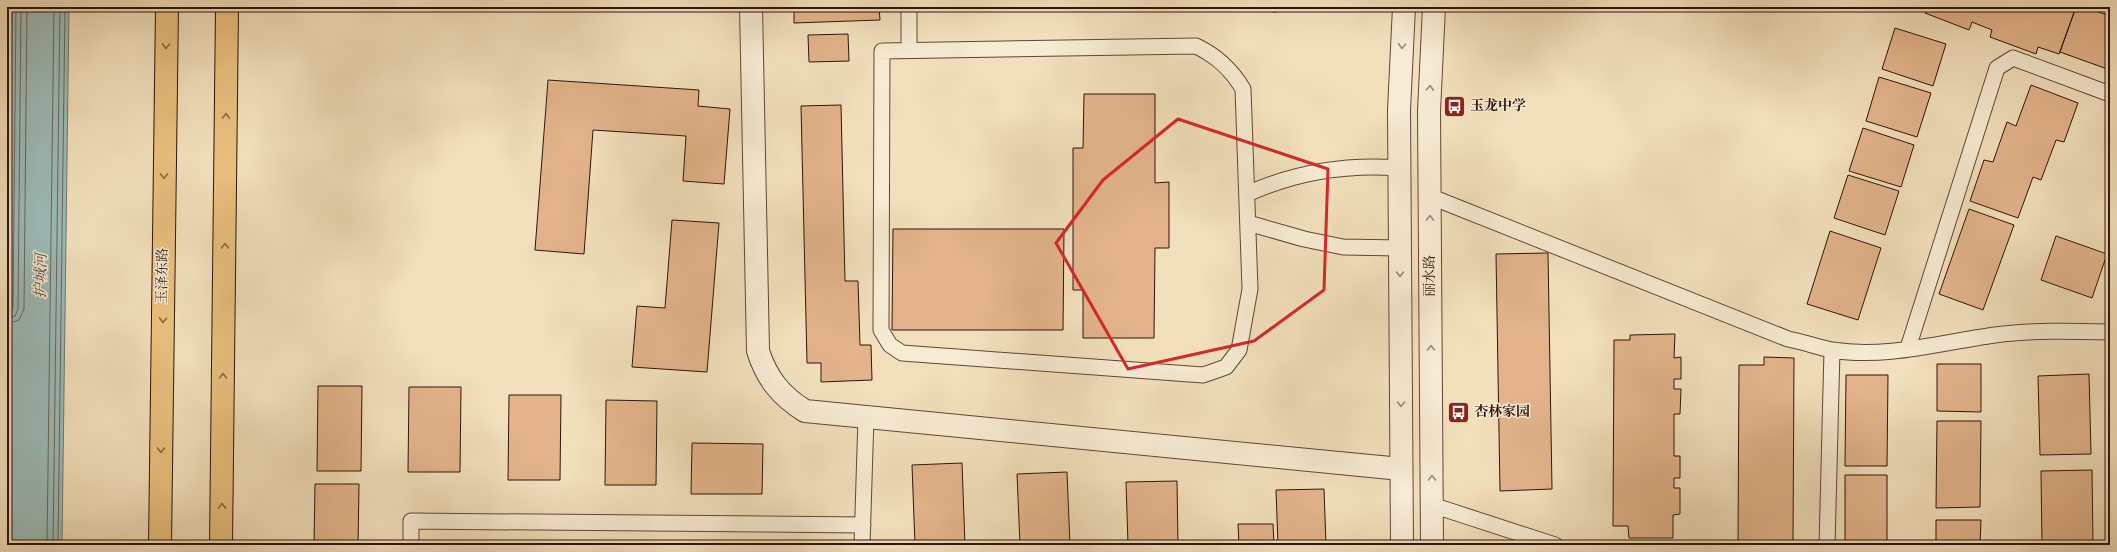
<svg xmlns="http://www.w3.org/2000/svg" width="2117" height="552" font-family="Vollkorn,'Noto Serif SC',serif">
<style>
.water{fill:#9dbbb8;stroke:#727872}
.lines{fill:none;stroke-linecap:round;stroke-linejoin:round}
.shore{stroke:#676760;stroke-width:1}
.building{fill:#e3b48b;stroke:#311309}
.service-casing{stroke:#614636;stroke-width:17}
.minor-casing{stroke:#614636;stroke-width:24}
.tertiary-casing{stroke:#614636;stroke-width:24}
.primary-casing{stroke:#311309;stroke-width:24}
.service{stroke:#f7ebd3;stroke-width:15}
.minor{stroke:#f7ebd3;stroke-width:22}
.tertiary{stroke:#f7ebd3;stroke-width:22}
.primary{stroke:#e9c07e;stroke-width:22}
.oneway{stroke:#8d6a44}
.oneway2{stroke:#9e8a78}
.marked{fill:none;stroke:#d62828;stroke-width:3;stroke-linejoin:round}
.labels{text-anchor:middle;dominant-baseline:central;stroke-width:3;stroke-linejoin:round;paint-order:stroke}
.poi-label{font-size:14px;font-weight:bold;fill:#311309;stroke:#f7ebd3;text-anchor:start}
.street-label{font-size:14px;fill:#311309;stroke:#f7ebd3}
.water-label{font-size:15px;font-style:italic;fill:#574e46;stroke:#f7ebd3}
</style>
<rect width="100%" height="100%" fill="#f2e0bc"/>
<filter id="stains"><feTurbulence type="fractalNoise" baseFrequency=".005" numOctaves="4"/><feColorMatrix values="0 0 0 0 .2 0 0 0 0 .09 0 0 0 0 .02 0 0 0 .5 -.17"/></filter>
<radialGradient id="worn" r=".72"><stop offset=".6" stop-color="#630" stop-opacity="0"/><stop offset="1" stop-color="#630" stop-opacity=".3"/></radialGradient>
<path class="water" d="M 12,7 L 69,7 L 62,545 L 7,545 Z"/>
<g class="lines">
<path class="shore" d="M 7,313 L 11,312 L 13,308 L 16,7
M 7,318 L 15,316 L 18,309 L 21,7
M 7,324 L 19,320 L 24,309 L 27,7
M 47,545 L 54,7
M 53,545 L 60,7
M 58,545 L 65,7"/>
</g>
<path class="building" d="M 794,7 L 879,7 L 880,20 L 794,23 Z
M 1214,7 L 1276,7 L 1276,12 Z
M 1927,7 L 2076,7 L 2059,54 L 2038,47 L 2036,54 L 1990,37 L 1992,30 L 1972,22 L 1969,30 L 1925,13 Z
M 2076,7 L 2084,7 L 2110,16 L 2110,70 L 2060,52 Z
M 1895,28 L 1946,44 L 1933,86 L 1882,69 Z
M 848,34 L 849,61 L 809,62 L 808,35 Z
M 1879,77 L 1931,93 L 1917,137 L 1866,121 Z
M 548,80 L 699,90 L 698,106 L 730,109 L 724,184 L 683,181 L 686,136 L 593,130 L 584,254 L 535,250 Z
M 2031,85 L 2078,103 L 2064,142 L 2056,140 L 2041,180 L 2033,177 L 2018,218 L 1970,201 L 1984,160 L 1993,162 L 2007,122 L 2016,126 Z
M 1084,94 L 1155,94 L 1155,183 L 1169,182 L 1169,248 L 1155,248 L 1154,338 L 1083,338 L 1083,290 L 1073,290 L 1073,148 L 1083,148 Z
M 841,105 L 845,281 L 858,281 L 860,345 L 871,345 L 872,380 L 821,382 L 821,363 L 807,363 L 801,106 Z
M 1863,128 L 1914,145 L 1901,187 L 1849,171 Z
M 1848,175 L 1899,191 L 1885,235 L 1834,218 Z
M 1969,209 L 2014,225 L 1983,310 L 1939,294 Z
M 672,220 L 719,223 L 707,372 L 632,367 L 637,306 L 665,308 Z
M 893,229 L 1064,229 L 1063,330 L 892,330 Z
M 1830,231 L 1881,248 L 1858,320 L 1807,304 Z
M 2056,236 L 2107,254 L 2092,298 L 2041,280 Z
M 1548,253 L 1552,489 L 1500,491 L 1496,254 Z
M 1675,334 L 1674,358 L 1681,357 L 1681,379 L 1674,379 L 1674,389 L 1681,389 L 1680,414 L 1674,414 L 1674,456 L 1680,456 L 1680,478 L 1674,478 L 1674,488 L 1680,488 L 1680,514 L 1673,515 L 1673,538 L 1629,538 L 1628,526 L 1613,526 L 1614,340 L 1630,340 L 1630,335 Z
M 1764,357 L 1794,358 L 1793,545 L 1738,545 L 1739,365 L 1764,365 Z
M 1937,364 L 1981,364 L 1981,412 L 1937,411 Z
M 2089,374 L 2091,454 L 2040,455 L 2038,376 Z
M 1846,375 L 1888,375 L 1887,466 L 1845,466 Z
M 318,386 L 362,386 L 361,471 L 317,471 Z
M 409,387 L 461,387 L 460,472 L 408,472 Z
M 509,395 L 561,395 L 560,480 L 508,480 Z
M 606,400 L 657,401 L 656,485 L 605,485 Z
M 1937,421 L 1981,421 L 1980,507 L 1936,508 Z
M 692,443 L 763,444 L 762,494 L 691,494 Z
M 962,463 L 965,545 L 915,545 L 912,465 Z
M 2092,470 L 2093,545 L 2042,545 L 2041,471 Z
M 1067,472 L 1070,545 L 1020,545 L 1017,474 Z
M 1845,475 L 1887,475 L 1887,545 L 1845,545 Z
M 1177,481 L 1178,545 L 1128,545 L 1126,482 Z
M 315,484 L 359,484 L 358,545 L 314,545 Z
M 1324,489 L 1326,545 L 1278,545 L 1276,490 Z
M 1936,520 L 1981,520 L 1980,545 L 1936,545 Z
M 1238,524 L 1273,524 L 1274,545 L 1239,545 Z"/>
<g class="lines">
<defs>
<path id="service" d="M 909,7 L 909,50
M 1196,46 C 1217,56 1231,69 1243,89 L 1250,289 L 1239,350 L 1226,367 L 1203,375 L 902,353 L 890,345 L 881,330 L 882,51 Z
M 1247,194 C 1296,172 1346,164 1399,168
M 1429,196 L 1788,339 C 1803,342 1818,347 1832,350 C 1886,359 1942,342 1995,335 C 2033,330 2072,331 2110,332
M 1248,223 L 1304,239 L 1343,247 L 1400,248
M 1908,348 L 1997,68 L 2013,58 L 2110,94
M 1432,505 L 1555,545
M 411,545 L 411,521 L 863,525
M 862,545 L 866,417
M 1827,545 L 1832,350"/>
<path id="minor" d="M 751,7 L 758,351 C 767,379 781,396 805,411 L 1401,469"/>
<path id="tertiary" d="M 1402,545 L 1399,110 L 1404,7
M 1432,545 L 1429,111 L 1434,7"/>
<path id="primary" d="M 160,545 L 167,7
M 221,545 L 227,7"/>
</defs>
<use href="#service" class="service-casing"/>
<use href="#minor" class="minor-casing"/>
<use href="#tertiary" class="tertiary-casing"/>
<use href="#primary" class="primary-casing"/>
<use href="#service" class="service"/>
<use href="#minor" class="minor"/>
<use href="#tertiary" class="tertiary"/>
<use href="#primary" class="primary"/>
</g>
<defs><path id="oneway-chevron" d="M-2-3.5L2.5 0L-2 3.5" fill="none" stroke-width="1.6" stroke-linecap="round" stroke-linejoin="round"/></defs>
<g class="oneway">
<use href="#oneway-chevron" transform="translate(166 46) rotate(91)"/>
<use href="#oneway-chevron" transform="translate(226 116) rotate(-89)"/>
<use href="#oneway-chevron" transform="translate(164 176) rotate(91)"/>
<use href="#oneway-chevron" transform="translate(225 246) rotate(-89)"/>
<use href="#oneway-chevron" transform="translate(163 320) rotate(91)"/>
<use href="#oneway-chevron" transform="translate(223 376) rotate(-89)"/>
<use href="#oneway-chevron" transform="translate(161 450) rotate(91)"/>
<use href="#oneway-chevron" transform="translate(222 506) rotate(-89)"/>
</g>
<g class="oneway2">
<use href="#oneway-chevron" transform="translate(1402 46) rotate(93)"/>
<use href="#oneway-chevron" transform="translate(1430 88) rotate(-87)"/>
<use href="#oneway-chevron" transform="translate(1430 218) rotate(-90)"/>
<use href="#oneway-chevron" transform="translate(1400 274) rotate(90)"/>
<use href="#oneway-chevron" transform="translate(1431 348) rotate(-90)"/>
<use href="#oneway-chevron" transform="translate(1401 404) rotate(90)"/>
<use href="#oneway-chevron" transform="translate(1432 478) rotate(-90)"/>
</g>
<path class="marked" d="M 1178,119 L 1328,169 L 1324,290 L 1254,341 L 1128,369 L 1056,243 L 1103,180 Z"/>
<defs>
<symbol id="bus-square" viewBox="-11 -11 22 22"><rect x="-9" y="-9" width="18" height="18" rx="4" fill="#8f2418" stroke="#f7ebd3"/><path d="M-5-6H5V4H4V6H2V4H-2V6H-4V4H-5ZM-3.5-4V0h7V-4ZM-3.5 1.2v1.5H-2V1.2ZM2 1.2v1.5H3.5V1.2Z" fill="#fff"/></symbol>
</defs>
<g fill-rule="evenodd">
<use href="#bus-square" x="1442" y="94" width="25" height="25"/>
<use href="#bus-square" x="1446" y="400" width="25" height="25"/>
</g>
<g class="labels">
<g class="poi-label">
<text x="1470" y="106">玉龙中学</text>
<text x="1474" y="412">杏林家园</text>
</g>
<g class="street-label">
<text transform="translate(163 276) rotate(-89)">玉泽东路</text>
<text transform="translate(1430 276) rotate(-90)">丽水路</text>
</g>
<g class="water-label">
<text transform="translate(42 276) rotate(-89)">护城河</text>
</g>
</g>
<rect width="2117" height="552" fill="none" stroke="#f2e0bc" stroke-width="24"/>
<rect x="8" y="8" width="2101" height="536" fill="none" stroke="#311309" stroke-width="2"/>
<rect x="12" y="12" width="2093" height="528" fill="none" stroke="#311309"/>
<rect width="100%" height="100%" filter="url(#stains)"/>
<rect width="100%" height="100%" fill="url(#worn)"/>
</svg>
